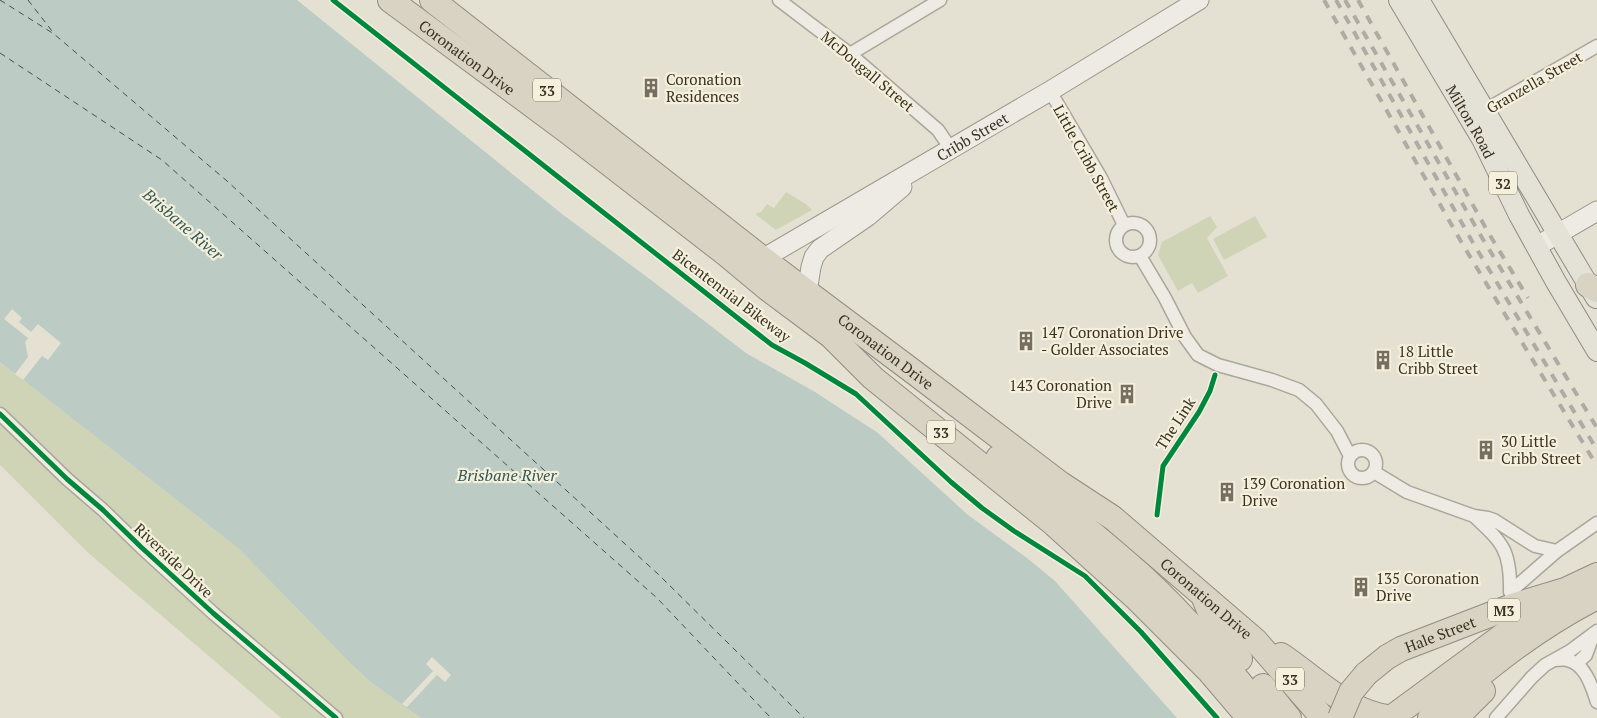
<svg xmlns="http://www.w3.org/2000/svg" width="1597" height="718" font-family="'PT Serif',serif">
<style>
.green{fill:#d0d4b7}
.water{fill:#bccbc4}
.pier{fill:#e4e1d3}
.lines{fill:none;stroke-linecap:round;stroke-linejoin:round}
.ferry{stroke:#335758;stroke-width:1;stroke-dasharray:6 5;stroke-linecap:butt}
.street-casing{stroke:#aaa69b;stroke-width:15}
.secondary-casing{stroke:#9a968b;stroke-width:21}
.primary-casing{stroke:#908c82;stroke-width:22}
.highway-casing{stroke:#908c82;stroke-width:26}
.street{stroke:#edebe3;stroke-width:12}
.secondary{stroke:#edebe3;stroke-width:19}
.primary{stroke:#e4e2d6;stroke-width:20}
.highway{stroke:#d8d3c3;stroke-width:24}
.rail{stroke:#adaba3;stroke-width:4;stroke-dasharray:9 9;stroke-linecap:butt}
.highway-bridge-casing{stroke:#908c82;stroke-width:26;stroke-linecap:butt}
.highway-bridge{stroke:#d8d3c3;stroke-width:24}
.cycleway-casing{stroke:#f4f0db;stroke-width:8}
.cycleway{stroke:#00873e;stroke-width:5}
.labels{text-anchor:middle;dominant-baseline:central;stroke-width:4.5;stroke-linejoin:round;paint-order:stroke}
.shield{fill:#f4f0db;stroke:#726a5a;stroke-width:1}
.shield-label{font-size:14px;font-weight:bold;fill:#3a3123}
.street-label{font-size:15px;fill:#3a3123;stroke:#f4f0db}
.poi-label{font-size:15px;fill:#3a3123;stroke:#f4f0db;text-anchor:start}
.water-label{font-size:16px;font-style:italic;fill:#335758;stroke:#f4f0db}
</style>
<rect width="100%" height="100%" fill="#e4e1d3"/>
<path class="green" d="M 786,192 L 806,204 L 812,210 L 776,230 L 755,214 L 761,212 L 767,204 L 774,208 Z
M 1210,216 L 1217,227 L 1207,238 L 1228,276 L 1198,293 L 1192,283 L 1178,291 L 1158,255 L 1162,242 Z
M 1255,216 L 1267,237 L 1224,260 L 1213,239 Z
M 0,362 L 238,548 L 352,665 L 373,684 L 421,718 L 281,718 L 86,551 L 0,465 Z"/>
<path class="water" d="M 0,0 L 297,0 L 562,214 L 651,280 L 746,353 L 815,392 L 878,433 L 968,515 L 1027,558 L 1055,581 L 1177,718 L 421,718 L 373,684 L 352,665 L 238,548 L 0,362 Z"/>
<path class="pier" d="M 12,309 L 22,318 L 19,322 L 31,332 L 38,324 L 61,343 L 48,360 L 42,356 L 23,380 L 15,374 L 28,357 L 25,342 L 28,338 L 4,319 Z
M 432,657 L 451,675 L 445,682 L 437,675 L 407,707 L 402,704 L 433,671 L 426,664 Z"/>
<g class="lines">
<path class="ferry" d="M 0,0 L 54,34 L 227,181 L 658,574 L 804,718
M 28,0 L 52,31
M 0,53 L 162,160 L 657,598 L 771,718"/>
<defs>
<path id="street" d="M 779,0 L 850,54 L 938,130 L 951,149
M 850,54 L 940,0
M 1050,91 L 1101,178 L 1124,225
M 1480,113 L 1597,46
M1116 240a17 17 0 1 1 34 0a17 17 0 1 1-34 0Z
M 1140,256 L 1165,298 L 1185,337 L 1198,355 L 1218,365 L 1272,380 L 1299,390 L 1316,404 L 1337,431 L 1350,456
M 0,414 L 67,479 L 103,510 L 141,547 L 213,613 L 336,718
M1348 464a14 14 0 1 1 28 0a14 14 0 1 1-28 0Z
M 1374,472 L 1407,492 L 1474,516 L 1488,518 L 1494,520 L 1535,546 L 1557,551
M 1474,516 C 1503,543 1511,551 1510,592
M 1510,592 L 1557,551 L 1597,523
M 1554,660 C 1558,660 1563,659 1567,660 C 1585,663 1592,687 1597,702
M 1576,664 L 1586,655 L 1594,633
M 1496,718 L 1532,677 L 1545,665 L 1570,651 L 1597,631"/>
<g id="secondary">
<path d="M 1537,246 L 1597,211"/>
<path id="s1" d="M 752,265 L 1050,91 L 1199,0"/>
<path d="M 807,292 L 811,267 L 814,257 L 820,249 L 868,216 L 902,187"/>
</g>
<g id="primary">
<path id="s2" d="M 1399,0 L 1482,139 L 1519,215 L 1556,282 L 1597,351"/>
<path d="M 1419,0 L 1596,298"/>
</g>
<g id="highway">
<path id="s3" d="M 390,0 L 567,131 L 726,254 L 768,289 L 831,336 L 873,378 L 1054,524 L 1136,598 L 1209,671 L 1249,718"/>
<path id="s4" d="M 432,0 L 763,259 L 915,373 L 1061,484 L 1113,518 L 1255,640 L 1323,718"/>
<path d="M 1588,285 L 1597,290"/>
<path d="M 998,458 C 1047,496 1096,535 1142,576 C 1189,619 1229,668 1268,718"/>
<path d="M 1204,598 L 1217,630 L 1240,659"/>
<path d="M 1281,655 C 1317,679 1346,712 1392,718"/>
<path id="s5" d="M 1366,674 L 1387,657 L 1401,649 L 1515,605 L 1565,590 L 1597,575"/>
<path d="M 1263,686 L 1289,718"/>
<path d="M 1391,718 L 1547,603"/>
<path d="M 1430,718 C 1483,671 1534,629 1597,597"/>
<path d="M 1456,718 L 1483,691"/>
</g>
</defs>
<use href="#street" class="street-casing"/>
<use href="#secondary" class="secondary-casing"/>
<use href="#primary" class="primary-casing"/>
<use href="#highway" class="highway-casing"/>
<use href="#street" class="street"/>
<use href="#secondary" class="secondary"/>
<use href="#primary" class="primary"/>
<use href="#highway" class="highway"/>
<path class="rail" d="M 1324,0 L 1463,245 L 1597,466
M 1336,0 L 1472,241 L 1597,450
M 1345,0 L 1481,236 L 1597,428
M 1358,0 L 1488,232 L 1528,298"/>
<defs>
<path id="highway-bridge" d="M 1340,718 L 1351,692 L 1366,674"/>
</defs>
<use href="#highway-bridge" class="highway-bridge-casing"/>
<use href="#highway-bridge" class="highway-bridge"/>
<defs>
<path id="cycleway" d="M 333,0 L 772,345 L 805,363 L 856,394 L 951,482 L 982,508 L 1014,531 L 1085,576 L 1141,632 L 1217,718
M 0,414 L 67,479 L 103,510 L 141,547 L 213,613 L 336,718
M 1157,515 L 1163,466 L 1199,412 L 1210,391 L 1215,375"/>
</defs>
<use href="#cycleway" class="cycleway-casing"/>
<use href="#cycleway" class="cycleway"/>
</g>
<defs>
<symbol id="building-bare" viewBox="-9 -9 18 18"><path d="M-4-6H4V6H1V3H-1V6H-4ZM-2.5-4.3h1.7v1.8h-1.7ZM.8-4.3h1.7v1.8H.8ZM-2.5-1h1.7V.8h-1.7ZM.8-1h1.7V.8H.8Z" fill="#766f61" stroke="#f4f0db" stroke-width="2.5" paint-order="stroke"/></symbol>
</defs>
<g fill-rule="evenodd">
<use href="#building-bare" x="637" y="74" width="28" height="28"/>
<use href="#building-bare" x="1012" y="327" width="28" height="28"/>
<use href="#building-bare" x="1369" y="346" width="28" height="28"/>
<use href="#building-bare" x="1113" y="380" width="28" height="28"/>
<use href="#building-bare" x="1472" y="436" width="28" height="28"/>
<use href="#building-bare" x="1213" y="478" width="28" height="28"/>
<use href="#building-bare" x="1347" y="573" width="28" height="28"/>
</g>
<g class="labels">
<g class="shield">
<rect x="533" y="78.5" width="28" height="23" rx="4"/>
<rect x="1489" y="171.5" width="28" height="23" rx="4"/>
<rect x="927" y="420.5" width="28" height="23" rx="4"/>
<rect x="1488" y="598.5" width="32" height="23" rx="4"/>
<rect x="1276" y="667.5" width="28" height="23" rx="4"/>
</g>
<g class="shield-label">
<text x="547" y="90">33</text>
<text x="1503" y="183">32</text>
<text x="941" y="432">33</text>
<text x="1504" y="610">M3</text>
<text x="1290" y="679">33</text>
</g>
<g class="street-label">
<text stroke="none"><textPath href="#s3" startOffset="96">Coronation Drive</textPath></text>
<text transform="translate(868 71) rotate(40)">McDougall Street</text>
<text transform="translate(1534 82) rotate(-30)">Granzella Street</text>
<text stroke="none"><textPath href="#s2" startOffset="141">Milton Road</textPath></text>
<text stroke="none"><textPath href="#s1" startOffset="255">Cribb Street</textPath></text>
<text transform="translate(1087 158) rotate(61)">Little Cribb Street</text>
<text transform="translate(732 295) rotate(37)">Bicentennial Bikeway</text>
<text stroke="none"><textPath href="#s4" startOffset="574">Coronation Drive</textPath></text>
<text transform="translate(1175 423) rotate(-57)">The Link</text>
<text transform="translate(174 560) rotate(43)">Riverside Drive</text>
<text stroke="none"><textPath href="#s4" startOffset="979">Coronation Drive</textPath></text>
<text stroke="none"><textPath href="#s5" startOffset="85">Hale Street</textPath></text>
</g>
<g class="poi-label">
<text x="666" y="79">Coronation<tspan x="666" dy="17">Residences</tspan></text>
<text x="1041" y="332">147 Coronation Drive<tspan x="1041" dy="17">- Golder Associates</tspan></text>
<text x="1398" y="351">18 Little<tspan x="1398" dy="17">Cribb Street</tspan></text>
<text x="1112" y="385" text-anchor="end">143 Coronation<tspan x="1112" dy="17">Drive</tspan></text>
<text x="1501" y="441">30 Little<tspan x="1501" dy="17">Cribb Street</tspan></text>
<text x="1242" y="483">139 Coronation<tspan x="1242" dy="17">Drive</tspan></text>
<text x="1376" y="578">135 Coronation<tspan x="1376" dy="17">Drive</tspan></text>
</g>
<g class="water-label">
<text transform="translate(183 224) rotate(41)">Brisbane River</text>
<text x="507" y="475">Brisbane River</text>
</g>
</g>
</svg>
